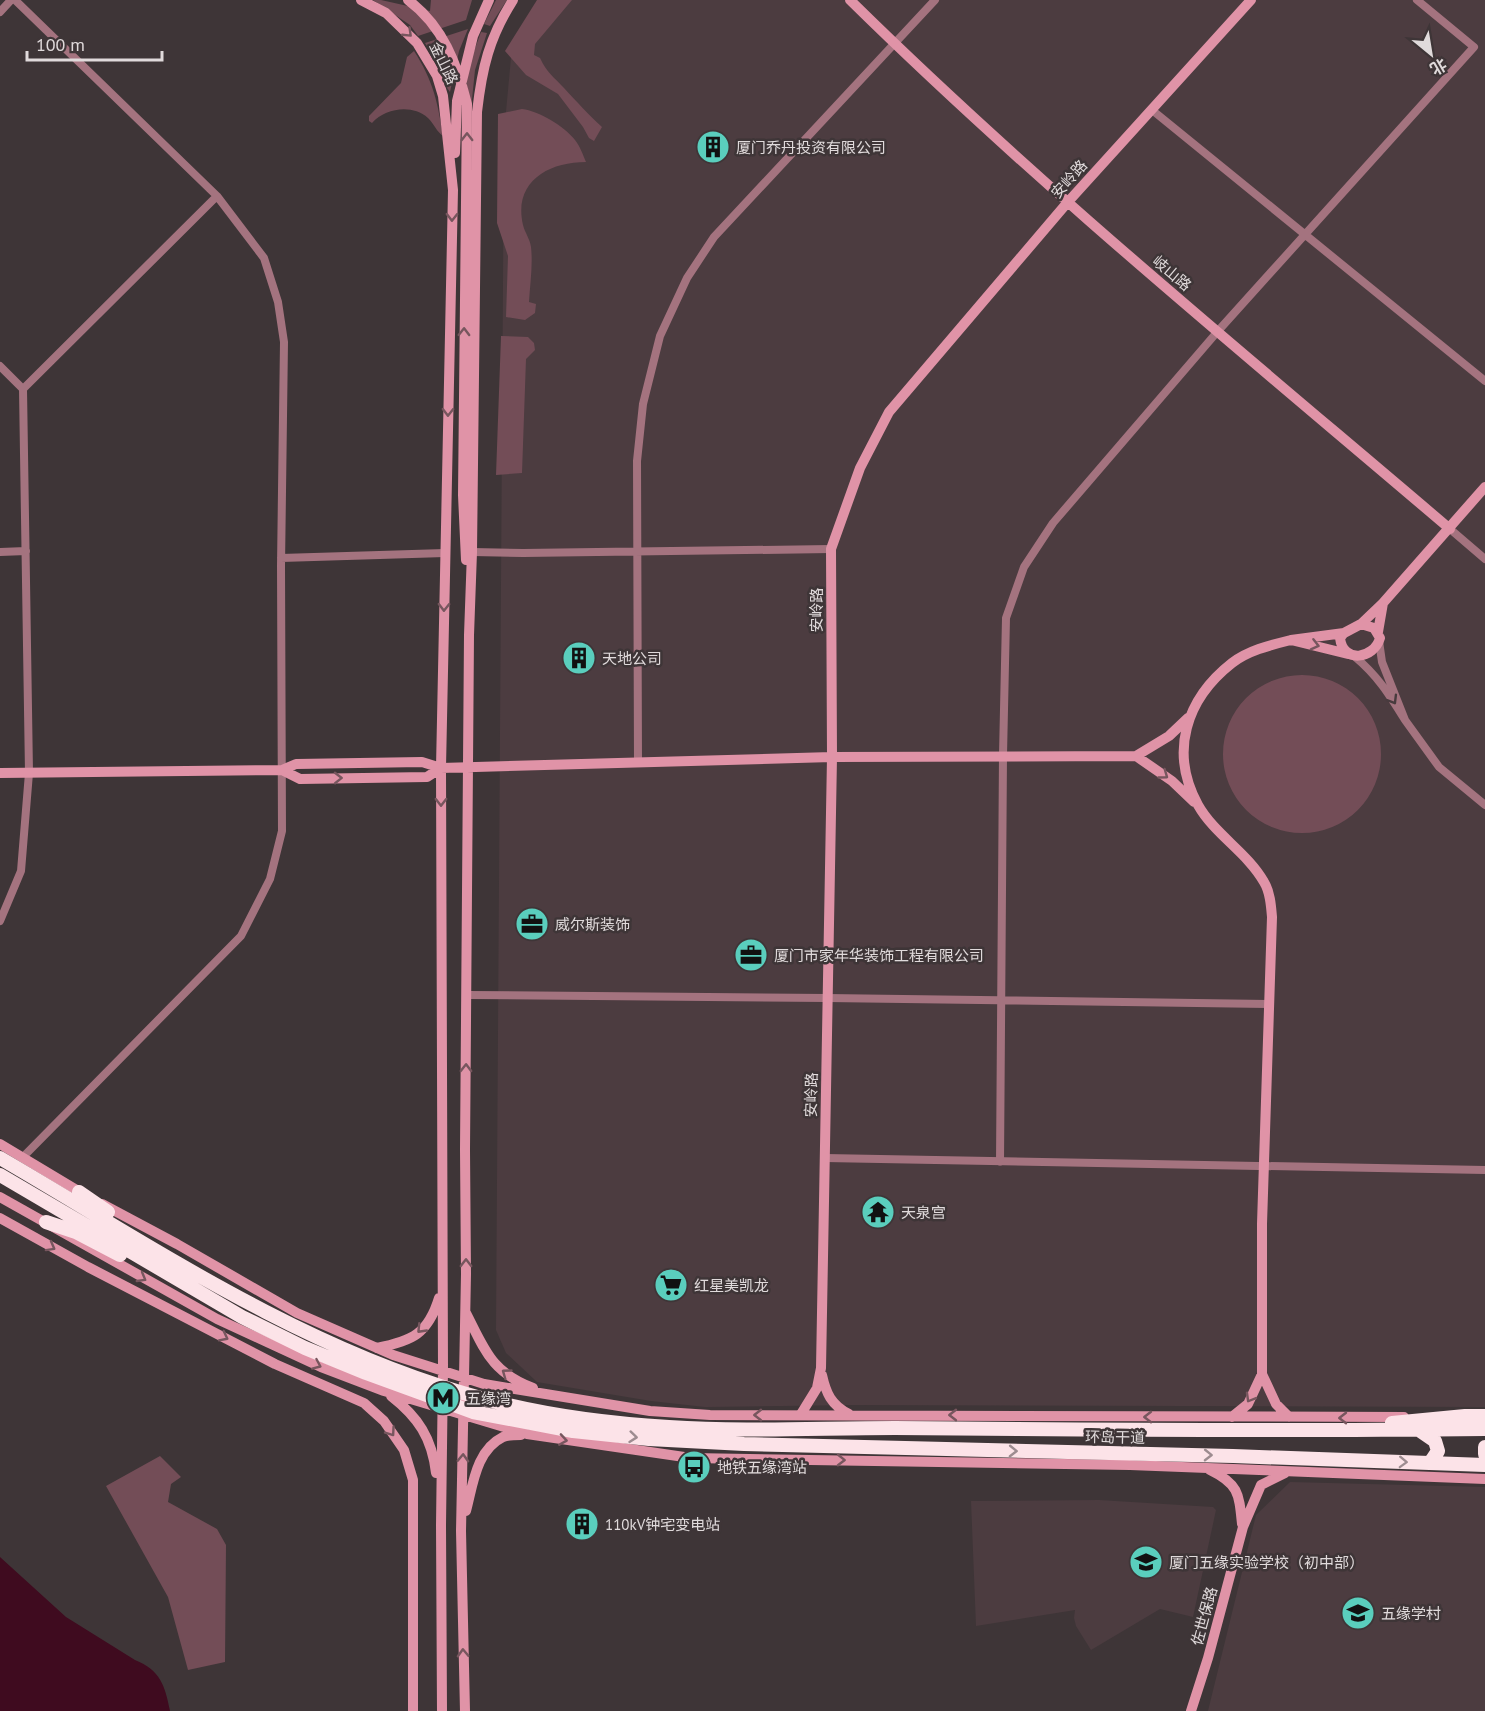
<svg xmlns="http://www.w3.org/2000/svg" width="1485" height="1711" font-family="'PT Sans','Noto Sans SC',sans-serif">
<style>
.built{fill:#4c3c40}
.green{fill:#734d57}
.water{fill:#3f0b1f}
.lines{fill:none;stroke-linecap:round;stroke-linejoin:round}
.street{stroke:#a4737f;stroke-width:8}
.secondary{stroke:#e093a7;stroke-width:10}
.highway{stroke:#fce3e8;stroke-width:14}
.oneway{stroke:#77565e}
.oneway2{stroke:#483b3e}
.oneway3{stroke:#9d8c90}
.labels{text-anchor:middle;dominant-baseline:central;stroke-width:5;stroke-linejoin:round;paint-order:stroke}
.street-label{font-size:15px;fill:#e0dadb;stroke:#3e3537}
.poi-label{font-size:15px;fill:#e0dadb;stroke:#3e3537;text-anchor:start}
</style>
<rect width="100%" height="100%" fill="#3e3537"/>
<path class="built" d="M 542,0 L 1485,0 L 1485,1407 L 854,1405 L 705,1407 L 651,1401 L 537,1382 L 506,1353 L 496,1330 L 504,133 L 512,47 Z
M 1290,1482 L 1485,1487 L 1485,1711 L 1208,1711 L 1256,1515 Z
M 1099,1500 L 1213,1507 L 1216,1510 L 1193,1617 L 1160,1609 L 1091,1650 L 1076,1626 L 1074,1618 L 1075,1610 L 976,1626 L 971,1501 Z"/>
<path class="green" d="M 373,0 L 381,0 L 430,11 L 431,0 L 472,0 L 466,20 L 418,36 L 410,25 Z
M 496,0 L 507,0 L 490,26 L 484,24 Z
M 537,0 L 572,0 L 535,44 L 534,55 L 540,58 C 547,73 554,77 564,88 C 577,102 588,114 602,127 L 594,141 L 589,138 L 583,127 L 558,94 L 526,75 L 505,51 Z
M 468,29 L 459,51 L 450,92 L 445,85 L 442,71 L 425,43 Z
M 481,32 L 487,33 L 475,70 L 471,109 L 466,80 L 470,62 Z
M 414,51 C 433,80 438,103 443,136 C 437,132 434,124 428,118 C 412,104 386,108 372,123 L 369,121 L 369,116 L 401,83 L 407,57 Z
M 522,109 C 539,111 564,126 575,140 C 580,146 583,155 586,162 C 548,162 513,182 523,225 C 525,233 530,239 531,247 C 533,265 530,284 529,302 L 536,304 L 535,313 L 525,320 L 506,317 L 508,256 L 497,223 L 498,114 Z
M 501,336 L 528,337 L 534,343 L 535,350 L 526,359 L 522,473 L 496,475 Z
M1223 754a79 79 0 1 1 158 0a79 79 0 1 1-158 0Z
M 160,1456 L 181,1477 L 171,1484 L 168,1502 L 217,1529 L 226,1545 L 225,1662 L 188,1670 L 168,1597 L 106,1486 Z"/>
<path class="water" d="M 0,1557 L 66,1617 L 135,1660 C 160,1670 165,1685 170,1711 L 0,1711 Z"/>
<g class="lines">
<path class="street" d="M 15,0 L 217,196 L 264,258 L 278,302 L 284,342 L 281,566 L 282,831 L 270,879 L 241,936 L 22,1158
M 0,12 L 11,0
M 1152,110 L 1485,381
M 0,366 L 23,389
M 1450,529 L 1485,559
M 0,552 L 26,551
M 472,552 L 523,553 L 831,549
M 281,558 L 445,553
M 1354,656 C 1378,676 1389,694 1405,720 L 1382,662 L 1379,641
M 1405,720 L 1439,767 L 1485,805
M 638,762 L 637,461 L 643,404 L 660,336 L 687,278 L 714,237 L 935,0
M 0,921 L 21,871 L 29,773 L 23,389 L 217,196
M 467,995 L 827,998 L 1268,1004
M 825,1158 L 1485,1170
M 1000,1162 L 1003,755 L 1006,618 L 1024,567 L 1053,523 L 1218,331 L 1474,47 L 1417,0"/>
<path class="secondary" d="M 361,0 L 386,13 L 417,43 L 437,76 L 443,96 L 453,190 L 441,768 L 443,1370 L 441,1525 L 442,1711
M 408,0 C 443,26 457,64 467,104 L 463,495 L 466,560
M 850,0 C 1040,187 1247,356 1450,529
M 455,153 L 457,101 L 473,36 L 489,0
M 1383,603 L 1485,487
M 1361,624 L 1374,628 L 1380,638 C 1374,659 1343,664 1340,638 L 1344,633 Z
M 1361,624 L 1383,603 L 1378,632
M 1344,633 L 1291,640 L 1348,654
M 1188,718 L 1169,736 L 1136,756 L 1172,781 L 1194,802
M 282,770 L 300,779 L 427,777 L 441,768
M 0,773 L 282,770 L 296,764 L 422,762 L 441,768 L 832,757 L 1136,756
M 0,1144 L 85,1195
M 0,1197 L 217,1319 L 321,1367 L 384,1391 L 527,1434 L 691,1458 L 1130,1465 L 1485,1479
M 102,1204 L 177,1244 L 297,1313 L 393,1355 L 484,1384 L 650,1411 L 710,1415 L 1404,1417
M 0,1218 L 88,1267 L 275,1364 L 364,1403 L 384,1421 L 404,1450 L 413,1480 L 413,1711
M 466,1313 C 485,1350 491,1372 533,1388
M 377,1348 C 412,1341 428,1334 439,1298
M 822,1375 C 826,1393 831,1405 849,1414
M 391,1396 C 418,1417 432,1438 436,1473
M 801,1414 L 817,1388 L 821,1368 L 832,757 L 831,549 L 860,468 L 889,412 L 1067,203 L 1251,0
M 1232,1417 L 1248,1404 L 1262,1374
M 1289,1417 L 1276,1404 L 1262,1374 L 1262,1224 L 1272,917 C 1271,905 1270,892 1264,882 C 1247,852 1215,835 1198,805 C 1169,752 1186,699 1232,663 C 1249,650 1271,645 1291,640
M 1210,1470 C 1239,1484 1239,1494 1242,1524
M 466,1511 C 473,1485 476,1450 503,1437 C 508,1435 516,1435 521,1435
M 465,1711 L 461,1531 L 466,1274 L 465,1150 L 469,635 L 472,552 L 477,112 C 482,68 489,38 513,0
M 1191,1711 L 1208,1658 L 1243,1527 L 1261,1485 L 1285,1473"/>
<path class="highway" d="M 0,1158 C 149,1245 295,1344 463,1393 C 529,1413 600,1423 669,1427 C 744,1432 819,1428 895,1428 C 1092,1430 1288,1431 1485,1429
M 0,1175 L 242,1317 L 305,1348 L 366,1373 L 473,1412 L 573,1431 L 649,1439 L 744,1444 L 1233,1456 L 1485,1465
M 79,1192 L 108,1212
M 46,1222 L 76,1232 L 120,1255
M 1392,1423 L 1465,1416 L 1485,1416
M 1419,1430 L 1435,1441 L 1438,1451 L 1430,1463
M 1485,1447 L 1485,1454"/>
</g>
<defs><path id="oneway-chevron" d="M-2-3.5L2.5 0L-2 3.5" fill="none" stroke-width="1.6" stroke-linecap="round" stroke-linejoin="round" transform="scale(1.5)"/></defs>
<g class="oneway">
<use href="#oneway-chevron" transform="translate(408 33) rotate(44)"/>
<use href="#oneway-chevron" transform="translate(467 137) rotate(-90)"/>
<use href="#oneway-chevron" transform="translate(452 217) rotate(91)"/>
<use href="#oneway-chevron" transform="translate(464 332) rotate(-89)"/>
<use href="#oneway-chevron" transform="translate(448 412) rotate(91)"/>
<use href="#oneway-chevron" transform="translate(444 607) rotate(91)"/>
<use href="#oneway-chevron" transform="translate(1315 645) rotate(14)"/>
<use href="#oneway-chevron" transform="translate(1164 775) rotate(36)"/>
<use href="#oneway-chevron" transform="translate(338 778) rotate(-1)"/>
<use href="#oneway-chevron" transform="translate(441 802) rotate(90)"/>
<use href="#oneway-chevron" transform="translate(466 1068) rotate(-89)"/>
<use href="#oneway-chevron" transform="translate(51 1247) rotate(29)"/>
<use href="#oneway-chevron" transform="translate(466 1263) rotate(-90)"/>
<use href="#oneway-chevron" transform="translate(142 1278) rotate(30)"/>
<use href="#oneway-chevron" transform="translate(421 1329) rotate(134)"/>
<use href="#oneway-chevron" transform="translate(224 1337) rotate(27)"/>
<use href="#oneway-chevron" transform="translate(317 1365) rotate(24)"/>
<use href="#oneway-chevron" transform="translate(506 1373) rotate(-144)"/>
<use href="#oneway-chevron" transform="translate(1250 1398) rotate(120)"/>
<use href="#oneway-chevron" transform="translate(758 1415) rotate(180)"/>
<use href="#oneway-chevron" transform="translate(953 1415) rotate(-180)"/>
<use href="#oneway-chevron" transform="translate(1148 1417) rotate(-180)"/>
<use href="#oneway-chevron" transform="translate(1343 1418) rotate(-180)"/>
<use href="#oneway-chevron" transform="translate(391 1432) rotate(55)"/>
<use href="#oneway-chevron" transform="translate(563 1440) rotate(9)"/>
<use href="#oneway-chevron" transform="translate(463 1458) rotate(-88)"/>
<use href="#oneway-chevron" transform="translate(841 1460) rotate(1)"/>
<use href="#oneway-chevron" transform="translate(463 1653) rotate(-92)"/>
</g>
<use class="oneway2" href="#oneway-chevron" transform="translate(1393 700) rotate(59)"/>
<g class="oneway3">
<use href="#oneway-chevron" transform="translate(633 1437) rotate(6)"/>
<use href="#oneway-chevron" transform="translate(1013 1451) rotate(1)"/>
<use href="#oneway-chevron" transform="translate(1208 1455) rotate(1)"/>
<use href="#oneway-chevron" transform="translate(1403 1462) rotate(2)"/>
</g>
<defs>
<symbol id="building-disc" viewBox="-11 -11 22 22"><circle r="9.5" fill="#5acebd" stroke="#3e3537"/><path d="M-4-6H4V6H1V3H-1V6H-4ZM-2.5-4.3h1.7v1.8h-1.7ZM.8-4.3h1.7v1.8H.8ZM-2.5-1h1.7V.8h-1.7ZM.8-1h1.7V.8H.8Z" fill="#111"/></symbol>
<symbol id="office-disc" viewBox="-11 -11 22 22"><circle r="9.5" fill="#5acebd" stroke="#3e3537"/><path d="M-6-3h4V-5.5h4V-3h4V5H-6ZM-1-4.5V-3h2v-1.5ZM-6 0V1H6V0Z" fill="#111"/></symbol>
<symbol id="temple-disc" viewBox="-11 -11 22 22"><circle r="9.5" fill="#5acebd" stroke="#3e3537"/><path d="M0-6L5-2H3V0L6.5 2.5H4V6H1.5V3h-3V6H-4V2.5H-6.5L-3 0V-2H-5Z" fill="#111"/></symbol>
<symbol id="supermarket-disc" viewBox="-11 -11 22 22"><circle r="9.5" fill="#5acebd" stroke="#3e3537"/><path d="M-6-5.5h2.5l.6 2H6L4.5 2H-2.5L-4.4-4H-6ZM-1.5 3.2a1.3 1.3 0 1 0 .1 0ZM3 3.2a1.3 1.3 0 1 0 .1 0Z" fill="#111"/></symbol>
<symbol id="metro-disc" viewBox="-11 -11 22 22"><circle r="9.5" fill="#5acebd" stroke="#3e3537"/><path d="M-5.5 5V-5H-3L0 0L3-5H5.5V5H3V-.5L0 4L-3-.5V5Z" fill="#111"/></symbol>
<symbol id="bus-disc" viewBox="-11 -11 22 22"><circle r="9.5" fill="#5acebd" stroke="#3e3537"/><path d="M-5-6H5V4H4V6H2V4H-2V6H-4V4H-5ZM-3.5-4V0h7V-4ZM-3.5 1.2v1.5H-2V1.2ZM2 1.2v1.5H3.5V1.2Z" fill="#111"/></symbol>
<symbol id="school-disc" viewBox="-11 -11 22 22"><circle r="9.5" fill="#5acebd" stroke="#3e3537"/><path d="M0-5L7-2L0 1L-7-2ZM-4 1L0 2.5L4 1V4Q0 6-4 4Z" fill="#111"/></symbol>
</defs>
<g fill-rule="evenodd">
<use href="#building-disc" x="694" y="128" width="38" height="38"/>
<use href="#building-disc" x="560" y="639" width="38" height="38"/>
<use href="#office-disc" x="513" y="905" width="38" height="38"/>
<use href="#office-disc" x="732" y="936" width="38" height="38"/>
<use href="#temple-disc" x="859" y="1193" width="38" height="38"/>
<use href="#supermarket-disc" x="652" y="1266" width="38" height="38"/>
<use href="#metro-disc" x="424" y="1379" width="38" height="38"/>
<use href="#bus-disc" x="675" y="1448" width="38" height="38"/>
<use href="#building-disc" x="563" y="1505" width="38" height="38"/>
<use href="#school-disc" x="1127" y="1543" width="38" height="38"/>
<use href="#school-disc" x="1339" y="1594" width="38" height="38"/>
</g>
<g class="labels">
<g class="street-label">
<text transform="translate(444 63) rotate(64)">金山路</text>
<text transform="translate(1069 179) rotate(-48)">安岭路</text>
<text transform="translate(1172 273) rotate(40)">岐山路</text>
<text transform="translate(816 610) rotate(-90)">安岭路</text>
<text transform="translate(811 1095) rotate(-89)">安岭路</text>
<text transform="translate(1115 1437) rotate(1)">环岛干道</text>
<text transform="translate(1204 1616) rotate(-75)">佐世保路</text>
</g>
<g class="poi-label">
<text x="736" y="147">厦门乔丹投资有限公司</text>
<text x="602" y="658">天地公司</text>
<text x="555" y="924">威尔斯装饰</text>
<text x="774" y="955">厦门市家年华装饰工程有限公司</text>
<text x="901" y="1212">天泉宫</text>
<text x="694" y="1285">红星美凯龙</text>
<text x="466" y="1398">五缘湾</text>
<text x="717" y="1467">地铁五缘湾站</text>
<text x="605" y="1524">110kV钟宅变电站</text>
<text x="1169" y="1562">厦门五缘实验学校（初中部）</text>
<text x="1381" y="1613">五缘学村</text>
</g>
</g>
<g transform="translate(1431 54) rotate(150)" stroke="#3e3537" stroke-width="4.5" paint-order="stroke">
<path d="M0-4.5L10 22L0 15L-10 22Z" fill="#e0dadb"/>
<text y="-9" font-size="16" font-weight="bold" text-anchor="middle" fill="#e0dadb">北</text>
</g>
<path d="M27 51v9h135v-9" fill="none" stroke="#e0dadb" stroke-width="3"/>
<text x="36" y="51" font-size="18" fill="#e0dadb" stroke="#3e3537" stroke-width="4.5" paint-order="stroke">100 m</text>
</svg>
